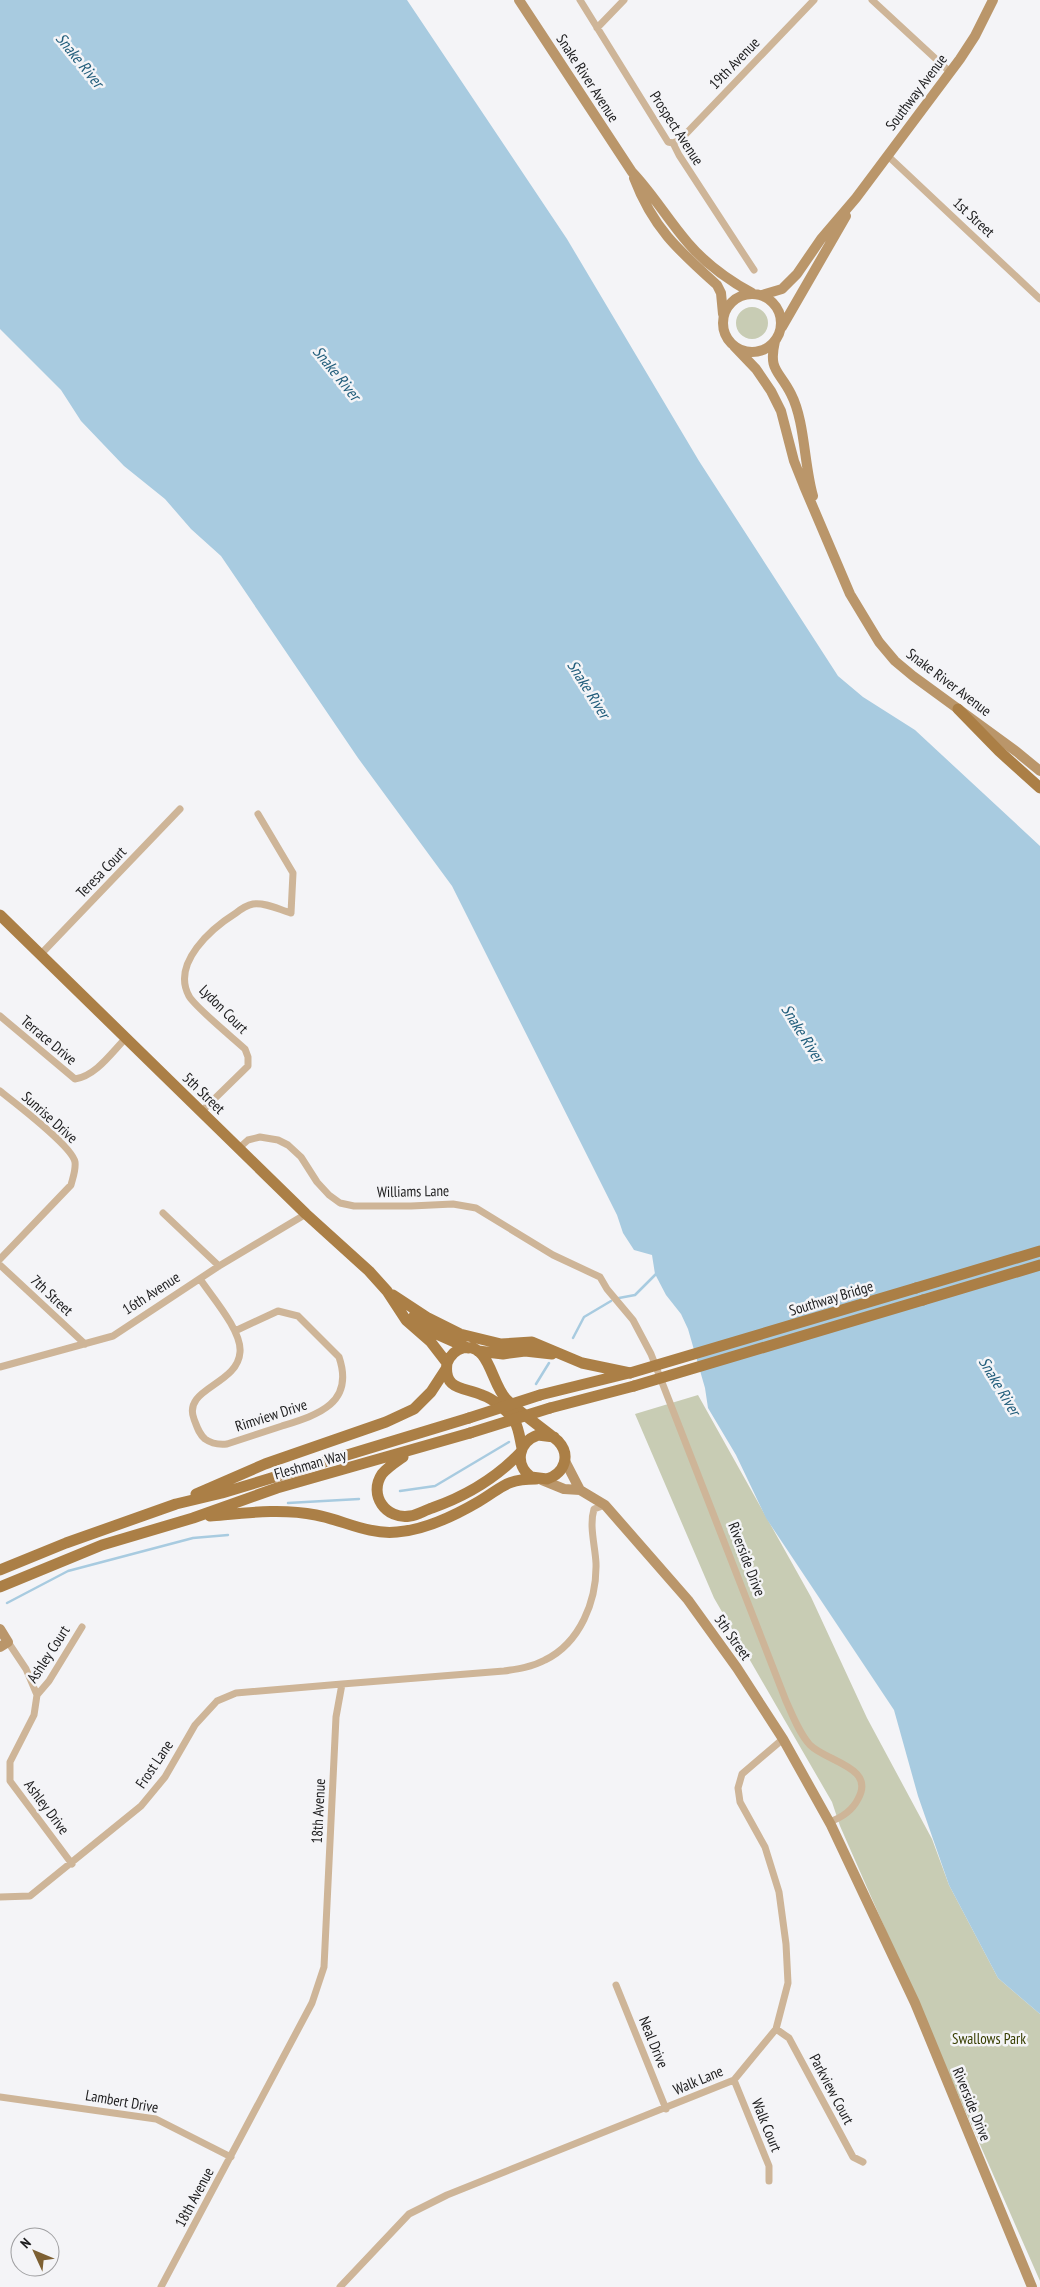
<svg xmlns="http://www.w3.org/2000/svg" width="1040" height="2287" font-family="'PT Sans Narrow',sans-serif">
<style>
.green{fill:#c8ccb4}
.water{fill:#a8cbe0}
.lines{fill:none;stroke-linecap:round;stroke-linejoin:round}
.stream{stroke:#a8cbe0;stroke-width:2.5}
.street{stroke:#ceb598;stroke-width:7}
.secondary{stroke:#ba966a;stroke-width:10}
.primary{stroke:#ab7f46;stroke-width:11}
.primary-bridge{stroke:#ab7f46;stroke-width:11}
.labels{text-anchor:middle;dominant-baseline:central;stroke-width:5;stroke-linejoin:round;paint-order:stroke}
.street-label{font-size:15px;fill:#1c1c1d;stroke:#f4f4f7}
.park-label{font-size:15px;fill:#383e01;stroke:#f4f4f7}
.water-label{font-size:16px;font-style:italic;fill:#215d7b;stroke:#f4f4f7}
</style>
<rect width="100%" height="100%" fill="#f4f4f7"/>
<path class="green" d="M736 323a16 16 0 1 1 32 0a16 16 0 1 1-32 0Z
M 698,1395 L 811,1597 L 867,1718 L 932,1839 L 949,1885 L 998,1978 L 1040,2014 L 1040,2281 L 840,1826 L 832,1802 L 714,1598 L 635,1414 Z"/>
<path class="water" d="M 0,0 L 407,0 L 567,239 L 699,461 L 838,676 L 863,697 L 915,730 L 1040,846 L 1040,2014 L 998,1978 L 949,1885 L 918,1796 L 894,1710 L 766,1518 L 736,1455 L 708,1408 L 705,1388 L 688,1329 L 681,1314 L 666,1295 L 655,1274 L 652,1255 L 634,1250 L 623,1233 L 617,1215 L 452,886 L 358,758 L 221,556 L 191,529 L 165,499 L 124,466 L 81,421 L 61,390 L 0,329 Z"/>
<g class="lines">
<path class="stream" d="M 619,1298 L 635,1295 L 657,1273
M 573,1338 L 584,1317 L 611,1301
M 536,1384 L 549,1363
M 400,1491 L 435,1486 L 509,1442
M 288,1503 L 359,1499
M 7,1603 L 68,1571 L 193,1538 L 228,1535"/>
<path class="street" d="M 580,0 L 668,142 L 673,143 L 679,155 L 754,270
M 872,0 L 950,72
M 597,28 L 624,0
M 673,143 L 680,140 L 814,0
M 888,156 L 1040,299
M 41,954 L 180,809
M 0,1016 L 75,1079 C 96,1076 112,1052 126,1038
M 0,1091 C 15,1103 72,1146 75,1162 C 76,1170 73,1177 71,1185 L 0,1259
M 202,1111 L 248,1066 L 248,1057 L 245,1049 C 233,1038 194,1006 189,996 C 171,963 212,928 236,913 C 241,909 248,905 253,904 C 265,902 280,910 291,913 L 293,873 L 258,814
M 239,1148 L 248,1140 L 260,1137 L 278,1140 L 288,1145 L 301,1157 L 317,1182 L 329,1195 L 340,1203 L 354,1206 L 411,1206 L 453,1204 L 476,1208 L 553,1255 L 600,1277 L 607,1289 L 633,1320 L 651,1354 L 786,1701 C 793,1716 799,1733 810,1745 C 827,1762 876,1767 858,1799 C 852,1811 841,1818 829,1822
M 163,1213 L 219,1266
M 0,1265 L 85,1344
M 200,1279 C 212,1297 242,1331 240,1352 C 238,1385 182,1388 194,1419 C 197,1427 199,1434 205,1439 C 212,1444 218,1445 227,1444 C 245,1438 264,1432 282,1426 C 317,1415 355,1404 339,1357 L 298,1316 L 278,1311 L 235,1331
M 0,1367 L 113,1336 L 219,1266 L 306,1214
M 8,1642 L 26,1669 L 37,1695 L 34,1715 L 10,1762 L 10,1781 L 72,1864
M 37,1695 L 49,1681 L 82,1627
M 0,1897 L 30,1896 L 141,1806 L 165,1777 L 195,1725 L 217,1701 L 236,1693 L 342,1684
M 616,1985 L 666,2109
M 776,2029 L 789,2038 L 853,2157 L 863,2162
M 734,2080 L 769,2166 L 769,2181
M 0,2097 L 156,2119 L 231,2157
M 161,2287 L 312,2003 L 324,1967 L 336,1717 L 342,1684 L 504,1671 C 518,1669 532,1667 545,1660 C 580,1643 597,1601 596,1563 C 595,1545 589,1526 594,1509 L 605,1505
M 340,2287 L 409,2214 L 447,2195 L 734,2080 L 776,2029 L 788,1983 L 786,1944 L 779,1892 L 765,1847 L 740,1802 L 738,1788 L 742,1774 L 783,1739"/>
<path class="secondary" d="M 519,0 L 632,172 C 653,194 668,220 688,243 C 706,264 728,280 752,293
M 634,178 C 653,228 678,250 717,285 L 721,293 L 723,314
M723 323a29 29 0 1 1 58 0a29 29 0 1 1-58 0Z
M 762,295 L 782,289 L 797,274 L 821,239 L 856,198 L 960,59 L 975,36 L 993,0
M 782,327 L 846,216
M 775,341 C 768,371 779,370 791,394 C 805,421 804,465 813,496
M 734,346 L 756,369 L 771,391 L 781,411 L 794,461 L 804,486 L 850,594 L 879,642 L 895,661 L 913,676 L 1017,752 L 1040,771
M 565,1461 L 580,1490
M 542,1480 L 564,1489 L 580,1490 L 605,1505 L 688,1600 L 737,1668 L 783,1739 L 831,1825 L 915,2003 L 1032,2287
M 0,1629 L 8,1642 L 0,1647"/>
<path class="primary" d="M 958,709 L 999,751 L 1040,788
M 0,915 L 306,1214 L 369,1271 L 387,1291 L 406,1320 L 430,1341 L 447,1363
M 916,1288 L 1040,1251
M 393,1295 L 428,1318 L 460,1334 L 501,1344 L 532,1342 L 582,1363 L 630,1373
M 923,1300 L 1040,1265
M 414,1316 L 432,1332 L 468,1348
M 478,1351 L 503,1354 L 525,1351 L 552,1354
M 540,1395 L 629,1373
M 550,1408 L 634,1386
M 522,1448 C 520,1440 519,1429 515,1422 C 508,1411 494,1399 482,1395 C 465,1387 443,1391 447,1363 C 450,1356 455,1350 463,1348 C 490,1342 491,1385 507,1400 C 523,1415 541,1427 558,1441 C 571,1455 565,1473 547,1479 L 531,1477 C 514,1464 518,1442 538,1435 L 554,1437
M 403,1457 C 396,1462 388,1467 382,1474 C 368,1495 386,1520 410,1516 C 418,1515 425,1510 432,1508 C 466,1496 495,1479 520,1453
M 196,1494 L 265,1464 L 386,1422 L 414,1409 L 431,1392 L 446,1369
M 210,1516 C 245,1513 281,1508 316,1515 C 343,1520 368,1535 397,1532 C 425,1530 454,1516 478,1502 C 502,1488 505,1479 536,1479
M 0,1570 L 66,1543 L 176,1504 L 222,1493 L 469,1418
M 0,1587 L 102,1545 L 193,1518 L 277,1488 L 470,1433"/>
<path class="primary-bridge" d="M 630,1373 L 916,1288
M 634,1386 L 923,1300
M 469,1418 L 540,1395
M 470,1433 L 550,1408"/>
</g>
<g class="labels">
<g class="street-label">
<text transform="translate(734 63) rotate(-46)">19th Avenue</text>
<text transform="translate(588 78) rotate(57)">Snake River Avenue</text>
<text transform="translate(916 92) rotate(-53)">Southway Avenue</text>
<text transform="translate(677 128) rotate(57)">Prospect Avenue</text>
<text transform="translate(974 217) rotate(43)">1st Street</text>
<text transform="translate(949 682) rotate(37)">Snake River Avenue</text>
<text transform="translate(101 872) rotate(-46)">Teresa Court</text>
<text transform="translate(224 1009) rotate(45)">Lydon Court</text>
<text transform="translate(49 1040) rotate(40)">Terrace Drive</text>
<text transform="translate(204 1093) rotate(44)">5th Street</text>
<text transform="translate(50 1117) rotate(42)">Sunrise Drive</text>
<text transform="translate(413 1191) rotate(-1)">Williams Lane</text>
<text transform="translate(151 1293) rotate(-33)">16th Avenue</text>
<text transform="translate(52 1295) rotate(43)">7th Street</text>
<text transform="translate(831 1298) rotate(-17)">Southway Bridge</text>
<text transform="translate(271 1415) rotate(-18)">Rimview Drive</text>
<text transform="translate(310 1464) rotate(-16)">Fleshman Way</text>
<text transform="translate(747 1559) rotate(69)">Riverside Drive</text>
<text transform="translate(733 1637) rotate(55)">5th Street</text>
<text transform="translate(48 1654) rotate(-57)">Ashley Court</text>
<text transform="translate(154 1764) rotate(-56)">Frost Lane</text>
<text transform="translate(47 1807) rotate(53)">Ashley Drive</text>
<text transform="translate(318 1811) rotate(-87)">18th Avenue</text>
<text transform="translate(654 2042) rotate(68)">Neal Drive</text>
<text transform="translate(698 2080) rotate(-23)">Walk Lane</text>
<text transform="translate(832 2089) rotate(62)">Parkview Court</text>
<text transform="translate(122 2101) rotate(10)">Lambert Drive</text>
<text transform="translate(972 2104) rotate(68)">Riverside Drive</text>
<text transform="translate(767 2125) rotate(68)">Walk Court</text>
<text transform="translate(194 2197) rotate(-62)">18th Avenue</text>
</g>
<g class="park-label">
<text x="989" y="2038">Swallows Park</text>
</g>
<g class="water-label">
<text transform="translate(80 60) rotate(51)">Snake River</text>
<text transform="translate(337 373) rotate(51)">Snake River</text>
<text transform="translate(589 689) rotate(58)">Snake River</text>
<text transform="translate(803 1033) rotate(58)">Snake River</text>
<text transform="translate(1000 1386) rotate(59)">Snake River</text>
</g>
</g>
<g transform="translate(35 2252) rotate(314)"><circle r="24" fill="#f4f4f7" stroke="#9e9ea0"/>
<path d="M0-4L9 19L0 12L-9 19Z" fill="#7d6033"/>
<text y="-8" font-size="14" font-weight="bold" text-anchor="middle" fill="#1c1c1d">N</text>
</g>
</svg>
